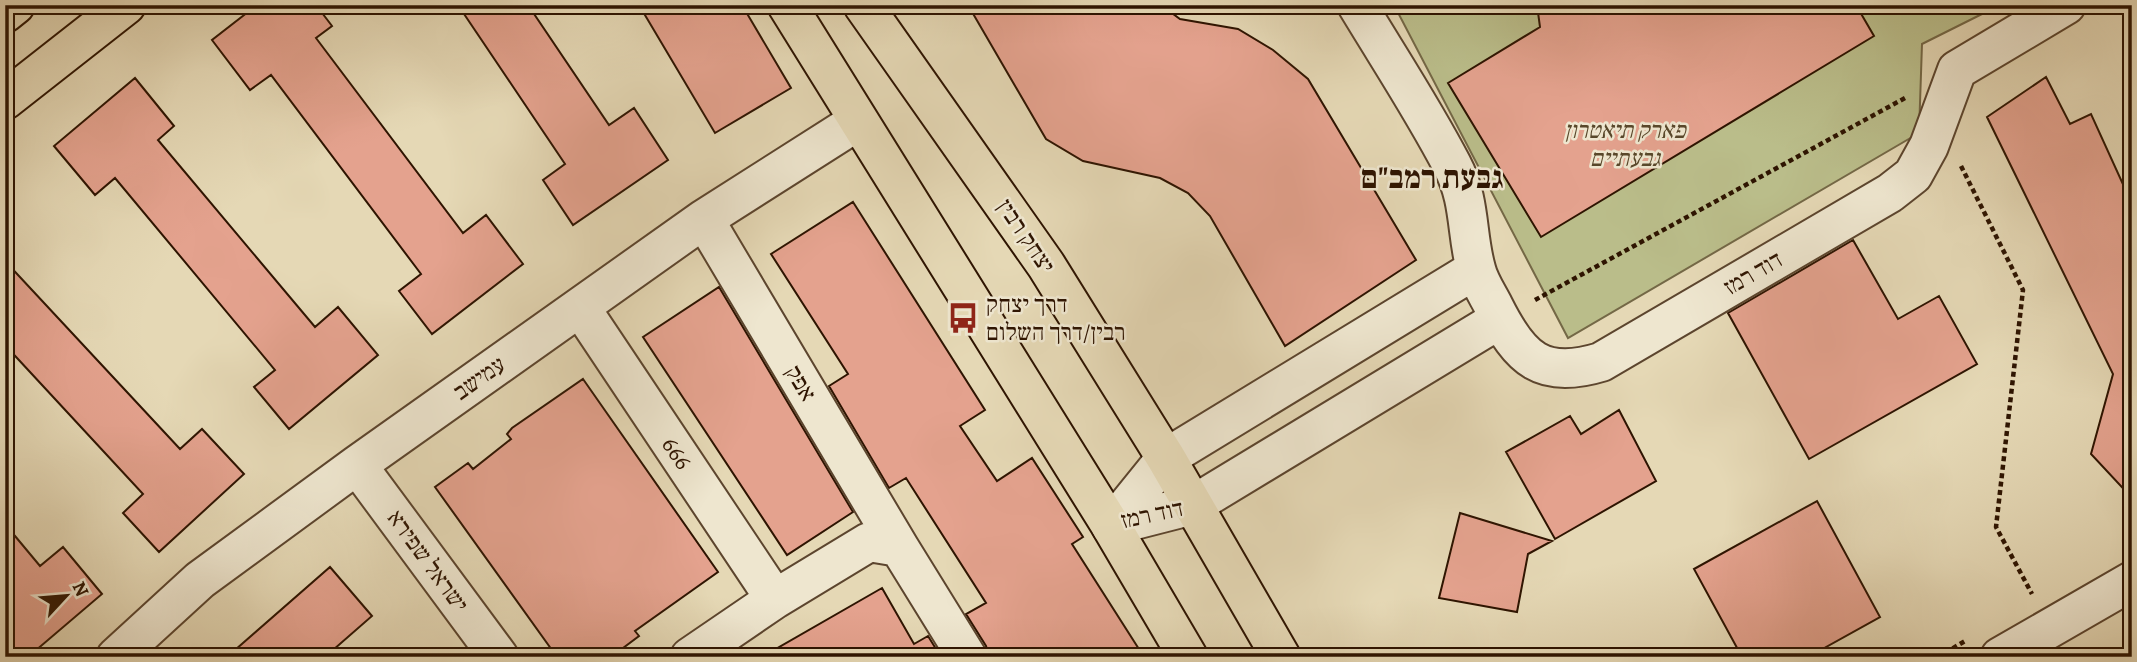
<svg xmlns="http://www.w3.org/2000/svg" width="2137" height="662" font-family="Alegreya,'Frank Ruhl Libre',serif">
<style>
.green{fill:#babd8a;stroke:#746846;stroke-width:2}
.building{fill:#e4a28e;stroke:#2e1401;stroke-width:2}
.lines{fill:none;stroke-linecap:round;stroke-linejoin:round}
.minor-casing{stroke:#5c452e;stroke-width:42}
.major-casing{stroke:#2e1401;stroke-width:42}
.path{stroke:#2e1401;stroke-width:4.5;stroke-dasharray:5 3.5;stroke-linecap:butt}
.minor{stroke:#eee6cf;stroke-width:38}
.major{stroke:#e5d8b5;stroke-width:38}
.labels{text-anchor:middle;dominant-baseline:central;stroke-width:5;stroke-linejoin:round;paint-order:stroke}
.park-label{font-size:24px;font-style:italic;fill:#58472a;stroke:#eee6cf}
.street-label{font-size:24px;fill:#2e1401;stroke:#eee6cf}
.poi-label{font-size:24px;fill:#2e1401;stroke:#eee6cf;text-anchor:start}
.district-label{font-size:32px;font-weight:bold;fill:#2e1401;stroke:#eee6cf}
</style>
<rect width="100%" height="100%" fill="#e5d8b5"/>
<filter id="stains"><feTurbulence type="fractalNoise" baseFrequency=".00286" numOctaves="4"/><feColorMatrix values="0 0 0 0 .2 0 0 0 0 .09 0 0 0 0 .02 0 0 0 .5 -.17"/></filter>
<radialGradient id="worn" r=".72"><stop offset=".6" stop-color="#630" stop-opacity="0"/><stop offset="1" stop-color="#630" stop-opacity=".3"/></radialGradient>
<path class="green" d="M 1394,5 L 2000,5 L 1922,44 L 1919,133 L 1568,338 Z"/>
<path class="building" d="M 257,5 L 316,5 L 332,26 L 316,38 L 463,233 L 486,215 L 523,264 L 432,334 L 399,291 L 421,274 L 271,75 L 250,90 L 212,40 Z
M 458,5 L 528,5 L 609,125 L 634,108 L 668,160 L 573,225 L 543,180 L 565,164 Z
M 639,5 L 742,5 L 791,88 L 715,133 Z
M 968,5 L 1161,5 L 1180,19 L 1238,29 L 1273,50 L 1308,79 L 1416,260 L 1285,346 L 1210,216 L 1188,193 L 1160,178 L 1083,161 L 1046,139 Z
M 1537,5 L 1856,5 L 1874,36 L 1541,237 L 1448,83 L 1540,27 Z
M 2046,77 L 2070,124 L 2091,114 L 2132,204 L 2132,498 L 2091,454 L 2113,374 L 1987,117 Z
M 135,78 L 174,126 L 158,140 L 315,327 L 338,307 L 378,355 L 289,429 L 254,387 L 275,370 L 115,178 L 95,195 L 54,146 Z
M 853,202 L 985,410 L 960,426 L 997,481 L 1032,458 L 1083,537 L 1072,544 L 1144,657 L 989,657 L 986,646 L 966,614 L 986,603 L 906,478 L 889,488 L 829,386 L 848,374 L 771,254 Z
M 1853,240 L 1898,319 L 1939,296 L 1977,364 L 1809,459 L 1728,313 Z
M 5,261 L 180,449 L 202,429 L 244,474 L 159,552 L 123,513 L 143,494 L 5,345 Z
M 719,287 L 853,512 L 787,555 L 643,337 Z
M 583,379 L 718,572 L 635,631 L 639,636 L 611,657 L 557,657 L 435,487 L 468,463 L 473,469 L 511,439 L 507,434 L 512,428 Z
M 1619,410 L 1656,481 L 1555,539 L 1506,452 L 1570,416 L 1581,434 Z
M 1817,501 L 1880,617 L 1808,657 L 1742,657 L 1694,569 Z
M 1460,513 L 1552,541 L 1528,554 L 1517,612 L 1439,598 Z
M 5,524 L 40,566 L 63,547 L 102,594 L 28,657 L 5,657 Z
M 330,567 L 372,616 L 325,657 L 227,657 Z
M 882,588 L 914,644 L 928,636 L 941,657 L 762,657 Z"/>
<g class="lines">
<defs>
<path id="minor" d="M 1357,5 C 1389,58 1424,111 1452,165 C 1471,201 1466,234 1476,269 C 1479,282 1488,295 1494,307 C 1520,359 1542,380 1601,362 L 1890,193 L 1913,175 L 1929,146 L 1957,70 L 2066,5
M 704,219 L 899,547
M 580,307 L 775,599
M 357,465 L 499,657
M 1111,526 L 1166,458 L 1476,269
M 1111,526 L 1193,505 L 1500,319
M 116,657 L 200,580 L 357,465 L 704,219 L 858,121
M 690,657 L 775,599 L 869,542 L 899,547 L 967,657
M 2000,657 L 2132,581"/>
<path id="major" d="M 787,5 L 1111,526 L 1188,657
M 863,5 L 1046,265 L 1166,458 L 1281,657
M 5,13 L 15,5
M 5,100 L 126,5"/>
</defs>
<use href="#minor" class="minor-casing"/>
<use href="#major" class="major-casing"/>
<path class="path" d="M 1961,166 L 2023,290 L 1996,527 L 2032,594
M 1535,300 L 1905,98
M 1938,657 L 1965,641"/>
<use href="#minor" class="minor"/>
<use href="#major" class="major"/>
</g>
<defs>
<symbol id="bus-bare" viewBox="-9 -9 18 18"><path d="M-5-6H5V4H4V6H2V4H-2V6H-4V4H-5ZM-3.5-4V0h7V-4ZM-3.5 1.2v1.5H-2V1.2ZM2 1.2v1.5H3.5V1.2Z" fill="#8f2418" stroke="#eee6cf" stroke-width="2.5" paint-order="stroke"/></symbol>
</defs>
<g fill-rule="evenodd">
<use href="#bus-bare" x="941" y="296" width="44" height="44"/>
</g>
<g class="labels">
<g class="park-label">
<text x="1625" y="130">פארק תיאטרון<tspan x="1625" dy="28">גבעתיים</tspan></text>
</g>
<g class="street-label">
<text transform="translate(1026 236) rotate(56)">יצחק רבין</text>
<text transform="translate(1753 273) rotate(-30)">דוד רמז</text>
<text transform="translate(479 378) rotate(-35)">עמישב</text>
<text transform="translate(801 383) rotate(59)">אפק</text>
<text transform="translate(677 453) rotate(56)">666</text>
<text transform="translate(1152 514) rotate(-12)">דוד רמז</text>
<text transform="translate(428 561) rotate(54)">ישראל שפירא</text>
</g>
<g class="poi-label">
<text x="986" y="304">דרך יצחק<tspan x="986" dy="28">רבין/דרך השלום</tspan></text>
</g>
<g class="district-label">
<text x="1432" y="177">גבעת רמב"ם</text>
</g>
</g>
<rect width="2137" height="662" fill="none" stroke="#e5d8b5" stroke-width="28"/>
<rect x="7" y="7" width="2123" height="648" fill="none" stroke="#2e1401" stroke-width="3.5"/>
<rect x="14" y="14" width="2109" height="634" fill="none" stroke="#2e1401" stroke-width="2"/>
<g transform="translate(66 596) rotate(64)" stroke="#eee6cf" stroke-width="5" paint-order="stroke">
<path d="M0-5L12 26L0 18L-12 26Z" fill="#2e1401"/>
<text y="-10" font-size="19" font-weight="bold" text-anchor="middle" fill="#2e1401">N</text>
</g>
<rect width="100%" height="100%" filter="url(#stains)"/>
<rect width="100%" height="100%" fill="url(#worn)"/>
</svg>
